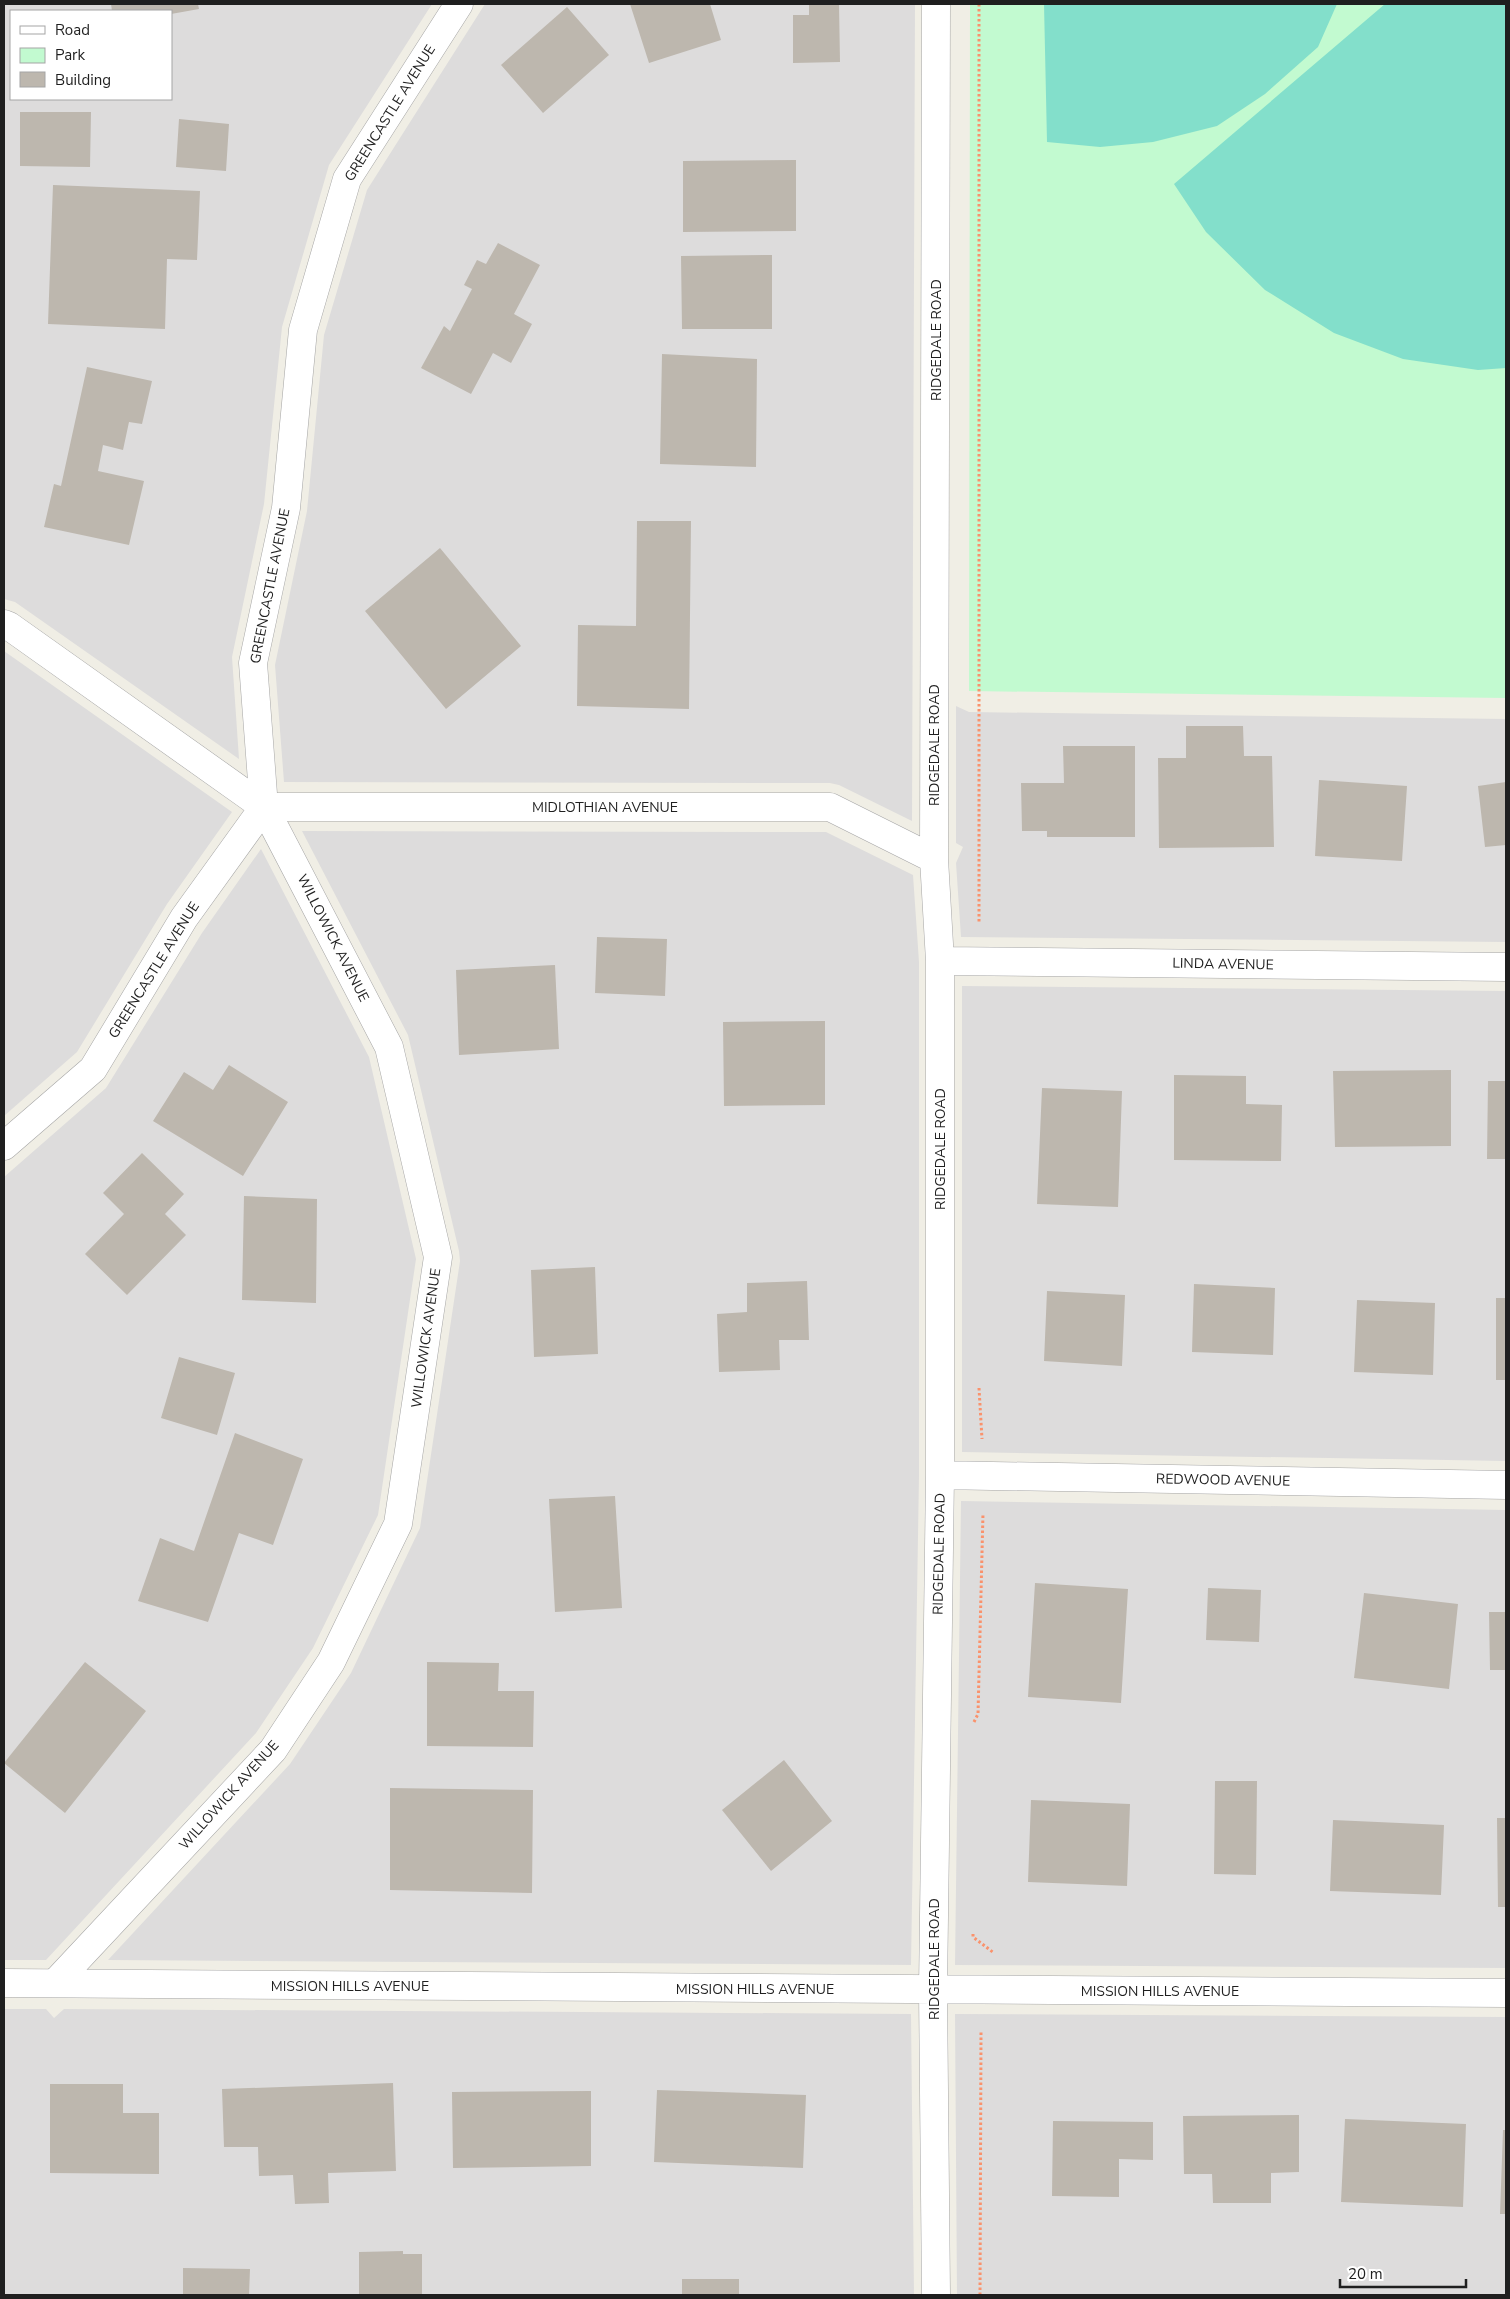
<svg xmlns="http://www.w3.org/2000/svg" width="1510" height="2299" font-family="'Nunito Sans',sans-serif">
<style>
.residential{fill:#dddcdc;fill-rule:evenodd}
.park{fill:#c2fad0}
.pitch{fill:#83dfcb}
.building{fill:#bdb7ae}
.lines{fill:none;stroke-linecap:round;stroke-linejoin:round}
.minor-casing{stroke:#a6a6a6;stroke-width:29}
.path{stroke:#fa926c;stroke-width:3;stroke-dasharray:2.5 2.5;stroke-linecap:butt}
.minor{stroke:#fff;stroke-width:28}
.labels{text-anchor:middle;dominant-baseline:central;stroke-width:4.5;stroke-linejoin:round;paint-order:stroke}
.street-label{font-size:14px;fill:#1f1f1f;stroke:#fff}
</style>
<rect width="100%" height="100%" fill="#f0eee5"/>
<path class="residential" d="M 4,4 L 432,4 L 329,165 L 282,327 L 264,504 L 232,657 L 239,759 L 15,602 L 4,599 ZM 11,11 L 171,11 L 171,99 L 11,99 Z
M 485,4 L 915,4 L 912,821 L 839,785 L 830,783 L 284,782 L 275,665 L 307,511 L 324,335 L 367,190 Z
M 4,651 L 232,812 L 167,904 L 77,1052 L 4,1116 Z
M 956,706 L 969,712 L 1506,719 L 1506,942 L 961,937 L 956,863 L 963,847 L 956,843 Z
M 302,831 L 826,832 L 913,875 L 919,962 L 919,1475 L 911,1965 L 108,1960 L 290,1764 L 351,1673 L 420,1528 L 460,1261 L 459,1251 L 408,1035 Z
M 261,849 L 369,1057 L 416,1259 L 378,1515 L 313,1648 L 256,1733 L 46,1960 L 4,1960 L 4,1177 L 106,1088 L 202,933 Z
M 962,986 L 1506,991 L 1506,1461 L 962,1452 Z
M 961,1501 L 1506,1510 L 1506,1968 L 955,1965 Z
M 4,2009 L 46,2009 L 54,2018 L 64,2009 L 911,2014 L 914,2295 L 4,2295 Z
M 955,2014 L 1506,2017 L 1506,2295 L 957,2295 Z"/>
<path class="park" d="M 970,4 L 1506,4 L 1506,698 L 969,691 Z"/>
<path class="pitch" d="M 1044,4 L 1337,4 L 1318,47 L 1265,94 L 1217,126 L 1153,142 L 1100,147 L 1047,142 Z
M 1385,4 L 1506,4 L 1506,368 L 1478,370 L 1403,359 L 1334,333 L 1265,290 L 1206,232 L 1174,184 Z"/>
<path class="building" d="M 111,4 L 198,4 L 199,9 L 171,14 L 171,11 L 112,11 Z
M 630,4 L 710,4 L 721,40 L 649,63 Z
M 809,4 L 839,4 L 840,62 L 793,63 L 793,15 L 809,15 Z
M 567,7 L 609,55 L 543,113 L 501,65 Z
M 20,112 L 91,112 L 90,167 L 20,166 Z
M 179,119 L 229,124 L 226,171 L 176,167 Z
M 796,160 L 796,231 L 683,232 L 683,161 Z
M 53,185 L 200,191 L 197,260 L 167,259 L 165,329 L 48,324 Z
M 498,243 L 540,265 L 514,314 L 532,324 L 511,363 L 493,353 L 471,394 L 421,368 L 444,326 L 450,331 L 472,289 L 464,285 L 477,260 L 486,264 Z
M 772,255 L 772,329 L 682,329 L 681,256 Z
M 662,354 L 757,359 L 756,467 L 660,464 Z
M 87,367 L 152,381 L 142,424 L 129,422 L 123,450 L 103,445 L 98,471 L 144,481 L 129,545 L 44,527 L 54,484 L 61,486 Z
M 637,521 L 691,521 L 689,709 L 577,706 L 578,625 L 636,626 Z
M 440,548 L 521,646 L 446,709 L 365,611 Z
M 1186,726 L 1243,726 L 1244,756 L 1272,756 L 1274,847 L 1159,848 L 1158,758 L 1186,758 Z
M 1063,746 L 1135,746 L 1135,837 L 1047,837 L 1047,831 L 1022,831 L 1021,783 L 1064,783 Z
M 1319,780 L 1407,786 L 1402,861 L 1315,856 Z
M 1506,782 L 1506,845 L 1485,847 L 1478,786 Z
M 597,937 L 667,939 L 665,996 L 595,993 Z
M 555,965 L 559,1049 L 459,1055 L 456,970 Z
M 825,1021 L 825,1105 L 724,1106 L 723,1022 Z
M 229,1065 L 288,1102 L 243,1176 L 153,1121 L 184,1072 L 213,1090 Z
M 1451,1070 L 1451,1146 L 1335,1147 L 1333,1071 Z
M 1174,1075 L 1246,1076 L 1246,1104 L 1282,1105 L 1281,1161 L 1174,1160 Z
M 1488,1081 L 1506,1081 L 1506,1159 L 1487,1159 Z
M 1042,1088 L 1122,1091 L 1118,1207 L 1037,1204 Z
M 142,1153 L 184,1194 L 165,1214 L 186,1235 L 127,1295 L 85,1254 L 124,1214 L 103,1193 Z
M 244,1196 L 317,1199 L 316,1303 L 242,1300 Z
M 595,1267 L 598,1354 L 534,1357 L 531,1270 Z
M 807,1281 L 809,1340 L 779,1340 L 780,1370 L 719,1372 L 717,1314 L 747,1312 L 747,1283 Z
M 1194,1284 L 1275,1288 L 1273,1355 L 1192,1352 Z
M 1047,1291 L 1125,1295 L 1122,1366 L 1044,1361 Z
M 1496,1298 L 1506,1298 L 1506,1380 L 1496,1380 Z
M 1357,1300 L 1435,1303 L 1433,1375 L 1354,1372 Z
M 179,1357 L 235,1373 L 217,1435 L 161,1418 Z
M 235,1433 L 303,1459 L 273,1545 L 239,1533 L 208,1622 L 138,1601 L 160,1538 L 194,1551 Z
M 615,1496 L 622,1608 L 555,1612 L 549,1499 Z
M 1035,1583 L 1128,1589 L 1121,1703 L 1028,1697 Z
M 1208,1588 L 1261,1590 L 1259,1642 L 1206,1640 Z
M 1364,1593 L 1458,1604 L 1449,1689 L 1354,1678 Z
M 1489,1612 L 1506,1612 L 1506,1670 L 1490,1670 Z
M 85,1662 L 146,1711 L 65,1813 L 4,1763 Z
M 427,1662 L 499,1663 L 498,1691 L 534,1691 L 533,1747 L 427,1746 Z
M 784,1760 L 832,1821 L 771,1871 L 722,1810 Z
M 1215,1781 L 1257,1781 L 1256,1875 L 1214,1874 Z
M 390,1788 L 533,1790 L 532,1893 L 390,1890 Z
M 1031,1800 L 1130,1804 L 1127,1886 L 1028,1882 Z
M 1497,1818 L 1506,1818 L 1506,1907 L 1498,1907 Z
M 1333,1820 L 1444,1825 L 1441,1895 L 1330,1891 Z
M 393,2083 L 396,2171 L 328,2173 L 329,2203 L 295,2204 L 293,2175 L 259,2176 L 258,2147 L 224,2147 L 222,2089 Z
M 50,2084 L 123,2084 L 123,2113 L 159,2113 L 159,2174 L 50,2173 Z
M 657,2090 L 806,2095 L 803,2168 L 654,2162 Z
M 591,2091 L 591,2166 L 453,2168 L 452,2092 Z
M 1299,2115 L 1299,2172 L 1271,2173 L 1271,2203 L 1213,2203 L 1212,2174 L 1184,2174 L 1183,2116 Z
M 1345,2119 L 1466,2124 L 1463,2207 L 1341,2202 Z
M 1053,2121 L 1153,2122 L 1153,2160 L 1119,2159 L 1119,2197 L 1052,2196 Z
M 1503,2130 L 1506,2130 L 1506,2214 L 1500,2214 Z
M 403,2251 L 403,2254 L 422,2254 L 422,2295 L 359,2295 L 359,2252 Z
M 183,2268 L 250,2269 L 249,2295 L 183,2295 Z
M 682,2279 L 739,2279 L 739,2295 L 682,2295 Z"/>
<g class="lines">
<defs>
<path id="minor" d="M 4,624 L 9,626 L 264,807 L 389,1047 L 438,1257 L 398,1524 L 331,1662 L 273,1750 L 55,1983
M 264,807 L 830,807 L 934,859
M 940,961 L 1506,967
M 4,1146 L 93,1069 L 184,918 L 264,807 L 253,663 L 286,508 L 303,330 L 347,179 L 459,4
M 940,1475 L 1506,1485
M 4,1983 L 1506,1993
M 936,2295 L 933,1990 L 940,1475 L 940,961 L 934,859 L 936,4"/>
</defs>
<use href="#minor" class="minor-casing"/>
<path class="path" d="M 979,4 L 979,924
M 979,1388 L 982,1439
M 974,1722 L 978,1714 L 983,1513
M 973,1934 L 973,1937 L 994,1953
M 980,2295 L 981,2032"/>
<use href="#minor" class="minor"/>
</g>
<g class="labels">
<g class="street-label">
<text transform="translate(390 113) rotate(-58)">GREENCASTLE AVENUE</text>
<text transform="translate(936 340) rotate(-90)">RIDGEDALE ROAD</text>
<text transform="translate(270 586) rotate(-79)">GREENCASTLE AVENUE</text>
<text transform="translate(934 745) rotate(-90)">RIDGEDALE ROAD</text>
<text x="605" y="807">MIDLOTHIAN AVENUE</text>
<text transform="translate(333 938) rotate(63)">WILLOWICK AVENUE</text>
<text transform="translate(1223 964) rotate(1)">LINDA AVENUE</text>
<text transform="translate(154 970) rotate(-58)">GREENCASTLE AVENUE</text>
<text transform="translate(940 1149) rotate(-90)">RIDGEDALE ROAD</text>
<text transform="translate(426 1338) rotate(-82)">WILLOWICK AVENUE</text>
<text transform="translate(1223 1480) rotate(1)">REDWOOD AVENUE</text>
<text transform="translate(939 1554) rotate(-89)">RIDGEDALE ROAD</text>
<text transform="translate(229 1795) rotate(-48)">WILLOWICK AVENUE</text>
<text transform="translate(934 1959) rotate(-90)">RIDGEDALE ROAD</text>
<text x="350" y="1986">MISSION HILLS AVENUE</text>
<text x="755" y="1989">MISSION HILLS AVENUE</text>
<text x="1160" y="1991">MISSION HILLS AVENUE</text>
</g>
</g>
<rect width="1510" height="2299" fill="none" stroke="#1f1f1f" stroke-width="10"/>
<rect x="10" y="10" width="162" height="90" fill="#ffffff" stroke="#a5a5a5"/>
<rect x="20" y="26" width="25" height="8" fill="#ffffff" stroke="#a5a5a5"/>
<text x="55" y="35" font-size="15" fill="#1f1f1f">Road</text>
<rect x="20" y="48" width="25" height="15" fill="#c2fad0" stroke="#a5a5a5"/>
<text x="55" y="60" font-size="15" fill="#1f1f1f">Park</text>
<rect x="20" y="72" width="25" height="15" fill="#bdb7ae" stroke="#a5a5a5"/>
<text x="55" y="85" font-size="15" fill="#1f1f1f">Building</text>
<path d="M1340 2279v8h126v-8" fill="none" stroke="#1f1f1f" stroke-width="2.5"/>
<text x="1348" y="2279" font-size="15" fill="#1f1f1f" stroke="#ffffff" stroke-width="4" paint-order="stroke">20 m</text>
</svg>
